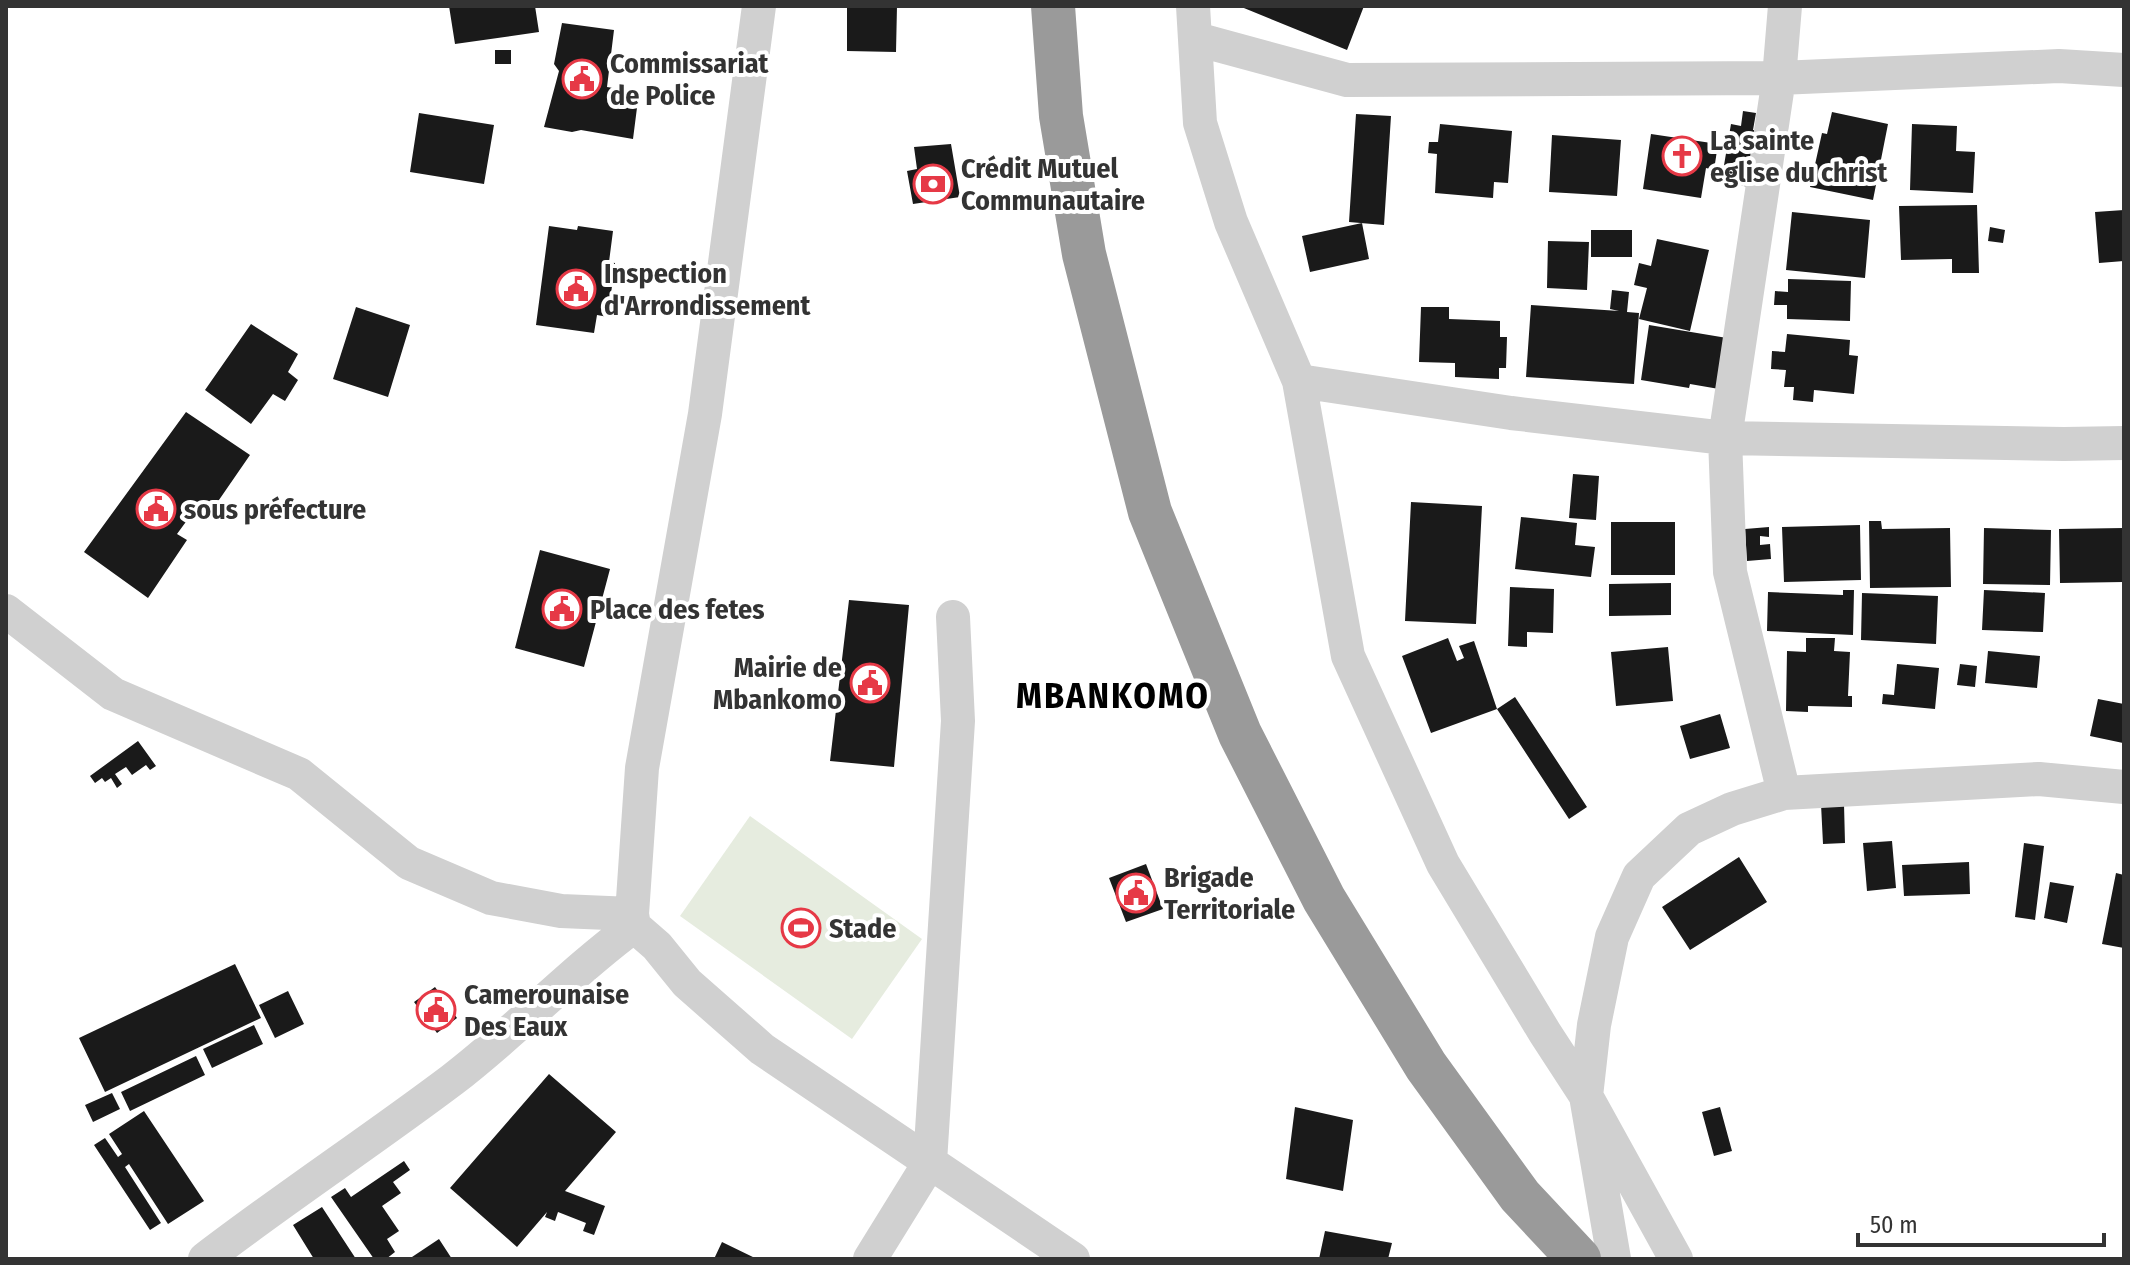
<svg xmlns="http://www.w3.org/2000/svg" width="2130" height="1265" font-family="'Fira Sans Condensed',sans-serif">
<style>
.green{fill:#e6ecdf}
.building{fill:#1a1a1a}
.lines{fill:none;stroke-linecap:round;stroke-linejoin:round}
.minor{stroke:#d0d0d0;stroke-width:34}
.highway{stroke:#9a9a9a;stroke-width:44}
.labels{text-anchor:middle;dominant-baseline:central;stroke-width:8;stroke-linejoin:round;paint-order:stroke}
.poi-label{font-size:28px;font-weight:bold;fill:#333;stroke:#fff;text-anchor:start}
.district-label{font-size:36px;font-weight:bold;letter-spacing:2px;fill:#000;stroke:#fff}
</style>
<rect width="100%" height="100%" fill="#fff"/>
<path class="green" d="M 750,816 L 922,939 L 852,1039 L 680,916 Z"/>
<path class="building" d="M 449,6 L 535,6 L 539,32 L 455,44 Z
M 847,6 L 897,6 L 896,52 L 847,51 Z
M 1239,6 L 1364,6 L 1347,50 Z
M 562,23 L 614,30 L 607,87 L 639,92 L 633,139 L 581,130 L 572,132 L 544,127 L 559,71 L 554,64 Z
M 495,50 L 511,50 L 511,64 L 495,64 Z
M 1743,111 L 1756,113 L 1753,130 L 1760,130 L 1751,187 L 1721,183 L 1731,124 L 1741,126 Z
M 1832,112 L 1888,124 L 1873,200 L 1810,187 L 1822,133 L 1827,134 Z
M 419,113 L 494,125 L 484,184 L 410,172 Z
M 1356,114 L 1391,116 L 1384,225 L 1349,222 Z
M 1440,124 L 1512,131 L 1508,183 L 1494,182 L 1493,198 L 1435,193 L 1437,154 L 1428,153 L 1429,142 L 1438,142 Z
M 1912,124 L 1957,126 L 1956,151 L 1975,152 L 1973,193 L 1910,190 Z
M 1651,134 L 1718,144 L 1714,170 L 1706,168 L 1701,198 L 1643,189 Z
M 1552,135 L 1621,140 L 1617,196 L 1549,192 Z
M 951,144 L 960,197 L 913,204 L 907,171 L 917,169 L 914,147 Z
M 1977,205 L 1979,273 L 1952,273 L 1952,259 L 1901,260 L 1899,206 Z
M 2124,210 L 2124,261 L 2099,263 L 2095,212 Z
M 1792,212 L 1870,220 L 1865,278 L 1786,270 Z
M 1362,223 L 1369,259 L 1310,272 L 1302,236 Z
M 549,226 L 577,230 L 578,226 L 613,231 L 609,262 L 615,263 L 608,317 L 597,315 L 594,333 L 536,325 Z
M 1990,227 L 2005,230 L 2003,243 L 1988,241 Z
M 1591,230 L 1632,230 L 1632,257 L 1591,257 Z
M 1657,239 L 1709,250 L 1690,331 L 1639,319 L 1647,288 L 1634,285 L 1639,263 L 1651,266 Z
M 1548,241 L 1589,242 L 1587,290 L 1547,288 Z
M 1788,279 L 1851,281 L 1850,321 L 1787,319 L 1787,305 L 1774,305 L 1775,291 L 1788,292 Z
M 1612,290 L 1629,292 L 1627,312 L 1639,313 L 1634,384 L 1526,377 L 1531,305 L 1619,311 L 1610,309 Z
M 356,307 L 410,325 L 388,397 L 333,379 Z
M 1421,307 L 1449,307 L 1449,319 L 1500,321 L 1500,337 L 1507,337 L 1506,368 L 1499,368 L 1499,379 L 1455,377 L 1455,363 L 1419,362 Z
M 251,324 L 298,354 L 288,372 L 298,380 L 285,401 L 273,394 L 251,424 L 205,390 Z
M 1649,325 L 1727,338 L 1719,389 L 1690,384 L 1689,388 L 1641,380 Z
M 1787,334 L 1850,340 L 1849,355 L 1858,356 L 1854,394 L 1814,390 L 1813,402 L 1793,400 L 1794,387 L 1784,387 L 1786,370 L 1771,369 L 1772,351 L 1785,352 Z
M 186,412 L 250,455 L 210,513 L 199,504 L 177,534 L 187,540 L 148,598 L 84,552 Z
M 1573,474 L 1599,476 L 1596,520 L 1569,518 Z
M 1411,502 L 1482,506 L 1476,624 L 1405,621 Z
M 1521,517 L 1577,523 L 1575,545 L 1595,547 L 1591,577 L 1515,569 Z
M 1869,521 L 1881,521 L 1882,529 L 1950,528 L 1951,587 L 1870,588 Z
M 1611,522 L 1675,522 L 1675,575 L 1611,575 Z
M 1860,525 L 1861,580 L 1784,582 L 1782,527 Z
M 1769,527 L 1769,537 L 1760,536 L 1760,545 L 1770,544 L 1771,559 L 1747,561 L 1745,529 Z
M 1984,528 L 2051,530 L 2050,585 L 1983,584 Z
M 2124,528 L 2124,582 L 2060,583 L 2059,529 Z
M 540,550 L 610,569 L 584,667 L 515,648 Z
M 1671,583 L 1671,615 L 1609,616 L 1609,584 Z
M 1510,587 L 1554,589 L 1553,633 L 1527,632 L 1527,647 L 1508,646 Z
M 1843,590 L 1854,590 L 1853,635 L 1767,631 L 1768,592 L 1843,595 Z
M 1984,590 L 2045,593 L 2043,632 L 1982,630 Z
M 1862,593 L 1938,596 L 1936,644 L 1861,640 Z
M 849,600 L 909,605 L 894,767 L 830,761 Z
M 1448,638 L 1457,661 L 1464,658 L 1459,646 L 1474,641 L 1497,709 L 1515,697 L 1587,807 L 1569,819 L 1497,709 L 1431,733 L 1402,656 Z
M 1806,638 L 1835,638 L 1834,651 L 1850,652 L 1848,696 L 1852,696 L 1852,707 L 1808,706 L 1808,712 L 1786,711 L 1787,651 L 1806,652 Z
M 1668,647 L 1673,701 L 1616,706 L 1611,652 Z
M 1988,651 L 2040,656 L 2037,688 L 1985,683 Z
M 1897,664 L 1939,668 L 1935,709 L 1882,704 L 1883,694 L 1894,695 Z
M 1960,664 L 1977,666 L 1975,687 L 1957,685 Z
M 2098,699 L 2124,704 L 2123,743 L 2090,736 Z
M 1720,714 L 1730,748 L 1690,759 L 1680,726 Z
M 138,741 L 156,766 L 150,770 L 146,765 L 132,775 L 126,767 L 115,774 L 122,784 L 117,788 L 111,778 L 105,782 L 102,778 L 95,783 L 90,776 Z
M 1821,804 L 1844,804 L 1845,843 L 1823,844 Z
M 1892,841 L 1896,888 L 1867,891 L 1863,843 Z
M 2024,843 L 2044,846 L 2035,920 L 2015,917 Z
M 1739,857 L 1767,902 L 1690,950 L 1662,907 Z
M 1969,862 L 1970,894 L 1904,896 L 1902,865 Z
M 1146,864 L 1163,909 L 1126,922 L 1109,878 Z
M 2116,873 L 2124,875 L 2124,948 L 2102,944 Z
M 2050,882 L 2074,886 L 2067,923 L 2044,918 Z
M 235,964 L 261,1018 L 105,1092 L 79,1038 Z
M 435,987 L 457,1018 L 437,1033 L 414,1002 Z
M 288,991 L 304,1024 L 275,1038 L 259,1005 Z
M 254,1025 L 263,1044 L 212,1068 L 203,1049 Z
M 196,1056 L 205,1075 L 130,1111 L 121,1092 Z
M 549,1074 L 616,1132 L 565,1191 L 605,1206 L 594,1235 L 583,1231 L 586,1223 L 558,1212 L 555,1221 L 545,1217 L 547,1212 L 517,1247 L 450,1188 Z
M 112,1093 L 120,1109 L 93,1122 L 85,1105 Z
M 1295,1107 L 1353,1120 L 1343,1191 L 1286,1179 Z
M 1720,1107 L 1732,1151 L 1714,1156 L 1702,1112 Z
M 144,1111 L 204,1201 L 168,1224 L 129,1164 L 125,1167 L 161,1223 L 150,1230 L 94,1145 L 105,1138 L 118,1157 L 122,1154 L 109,1134 Z
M 404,1161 L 410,1170 L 393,1182 L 401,1193 L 382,1206 L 399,1231 L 387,1239 L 395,1252 L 386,1259 L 374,1259 L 331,1197 L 345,1188 L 351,1197 Z
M 322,1207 L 356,1259 L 314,1259 L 293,1225 Z
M 1325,1231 L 1392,1243 L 1388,1259 L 1319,1259 Z
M 439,1239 L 452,1259 L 409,1259 Z
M 722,1242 L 757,1259 L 714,1259 Z"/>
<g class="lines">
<path class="minor" d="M 759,6 L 705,414 L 642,768 L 632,914 L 634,926 L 657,946 L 687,983 L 762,1049 L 1073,1259
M 1193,6 L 1200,123 L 1231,222 L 1299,381 L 1511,413 L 1725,438 L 2064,444 L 2124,443
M 1196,39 L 1347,80 L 1779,78 L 2059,66 L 2124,70
M 1299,381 L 1348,656 L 1443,864 L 1545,1033 L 1586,1096 L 1676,1259
M 6,611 L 113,694 L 299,774 L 409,863 L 491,898 L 561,911 L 632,914
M 1784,793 L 1730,572 L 1725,438 L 1779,78 L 1785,6
M 205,1259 C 286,1197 371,1141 452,1080 C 516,1031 570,973 634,926
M 870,1259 L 930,1162 L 958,721 L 953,617
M 1614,1259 L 1586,1096 L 1594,1025 L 1612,937 L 1639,876 L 1689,829 L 1732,809 L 1784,793 L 2039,779 L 2124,787"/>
<path class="highway" d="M 1053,6 L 1061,116 L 1084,254 L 1150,512 L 1240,734 L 1324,899 L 1426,1066 L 1520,1196 L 1579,1259"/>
</g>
<defs>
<symbol id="civic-ring" viewBox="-11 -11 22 22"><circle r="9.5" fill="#fff" stroke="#e63946" stroke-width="1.5"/><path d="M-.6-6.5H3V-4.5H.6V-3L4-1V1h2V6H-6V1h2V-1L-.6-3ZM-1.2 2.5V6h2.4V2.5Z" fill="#e63946"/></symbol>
<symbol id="church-ring" viewBox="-11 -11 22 22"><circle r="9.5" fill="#fff" stroke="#e63946" stroke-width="1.5"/><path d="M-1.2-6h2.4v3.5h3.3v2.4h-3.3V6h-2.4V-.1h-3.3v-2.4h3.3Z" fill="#e63946"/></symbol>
<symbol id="bank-ring" viewBox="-11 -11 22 22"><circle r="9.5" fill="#fff" stroke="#e63946" stroke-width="1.5"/><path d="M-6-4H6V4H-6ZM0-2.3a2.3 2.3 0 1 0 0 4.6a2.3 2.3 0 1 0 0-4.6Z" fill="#e63946"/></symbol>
<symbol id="stadium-ring" viewBox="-11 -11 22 22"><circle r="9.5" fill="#fff" stroke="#e63946" stroke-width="1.5"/><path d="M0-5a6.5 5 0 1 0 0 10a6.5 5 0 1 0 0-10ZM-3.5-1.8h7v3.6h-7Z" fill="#e63946"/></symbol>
</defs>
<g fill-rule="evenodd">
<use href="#civic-ring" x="560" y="57" width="44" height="44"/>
<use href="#church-ring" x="1660" y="134" width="44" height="44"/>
<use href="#bank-ring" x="911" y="162" width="44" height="44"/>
<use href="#civic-ring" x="554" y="267" width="44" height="44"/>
<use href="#civic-ring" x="134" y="487" width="44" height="44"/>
<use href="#civic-ring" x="540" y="587" width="44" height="44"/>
<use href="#civic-ring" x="848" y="661" width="44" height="44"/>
<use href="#civic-ring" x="1114" y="871" width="44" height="44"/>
<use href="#stadium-ring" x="779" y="906" width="44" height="44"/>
<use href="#civic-ring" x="414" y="988" width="44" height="44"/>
</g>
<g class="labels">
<g class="poi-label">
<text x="610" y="63">Commissariat<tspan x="610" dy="32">de Police</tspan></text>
<text x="1710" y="140">La sainte<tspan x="1710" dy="32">eglise du christ</tspan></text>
<text x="961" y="168">Crédit Mutuel<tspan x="961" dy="32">Communautaire</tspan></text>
<text x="604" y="273">Inspection<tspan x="604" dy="32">d'Arrondissement</tspan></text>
<text x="184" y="509">sous préfecture</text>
<text x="590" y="609">Place des fetes</text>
<text x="842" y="667" text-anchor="end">Mairie de<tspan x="842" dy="32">Mbankomo</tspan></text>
<text x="1164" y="877">Brigade<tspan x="1164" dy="32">Territoriale</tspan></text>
<text x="829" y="928">Stade</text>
<text x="464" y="994">Camerounaise<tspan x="464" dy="32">Des Eaux</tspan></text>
</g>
<g class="district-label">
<text x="1113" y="696">MBANKOMO</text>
</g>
</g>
<rect width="2130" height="1265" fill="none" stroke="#333333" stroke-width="16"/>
<path d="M1858 1233v12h246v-12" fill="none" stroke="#333333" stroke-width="4"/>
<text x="1870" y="1233" font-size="24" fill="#333333" stroke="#ffffff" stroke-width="6" paint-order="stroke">50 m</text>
</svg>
